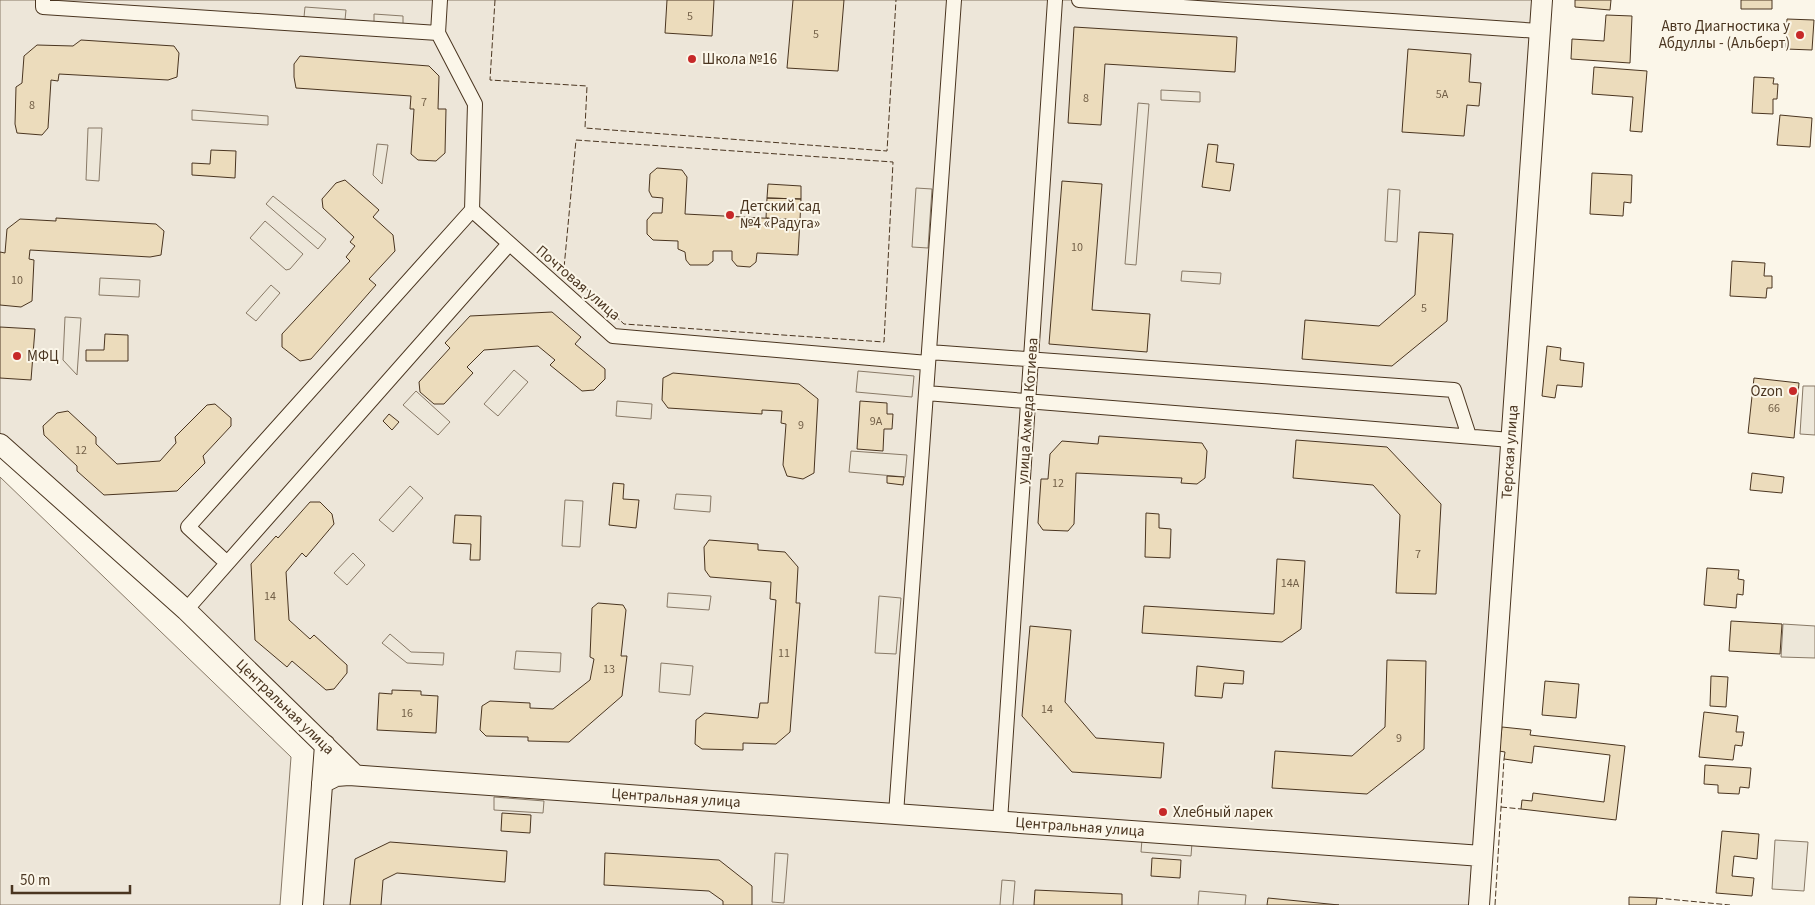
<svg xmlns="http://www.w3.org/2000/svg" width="1815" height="905" font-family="'Source Sans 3',sans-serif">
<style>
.green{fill:#ede6d9;stroke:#887966}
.parking{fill:#ede7d9;stroke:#887966}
.building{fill:#ecdcbc;stroke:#4a3520}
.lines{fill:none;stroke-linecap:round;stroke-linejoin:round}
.street-casing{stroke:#4a3520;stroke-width:16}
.secondary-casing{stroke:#4a3520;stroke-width:22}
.street{stroke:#fbf6e9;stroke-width:14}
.secondary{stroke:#fbf6e9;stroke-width:20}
.fence{stroke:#4a3520;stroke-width:1;stroke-dasharray:6 2.5;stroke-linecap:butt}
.poi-dot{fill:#c62828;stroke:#fbf6e9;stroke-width:2}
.labels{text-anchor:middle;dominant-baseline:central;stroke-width:4;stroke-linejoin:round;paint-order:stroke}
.number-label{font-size:12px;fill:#725f47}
.poi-label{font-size:15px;fill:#4a3520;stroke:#fbf6e9;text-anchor:start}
.street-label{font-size:15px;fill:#4a3520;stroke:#fbf6e9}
</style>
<rect width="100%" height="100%" fill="#fbf6e9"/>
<path class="green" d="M 0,0 L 1542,0 L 1479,905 L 313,905 L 325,745 L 0,444 Z
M 0,477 L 291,757 L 280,905 L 0,905 Z"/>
<path class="parking" d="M 305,7 L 346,10 L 345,20 L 304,17 Z
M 374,14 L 403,16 L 403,24 L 374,22 Z
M 1161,90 L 1200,92 L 1200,102 L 1161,100 Z
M 1138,103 L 1149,104 L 1136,265 L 1125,264 Z
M 192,110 L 268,116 L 268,125 L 192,120 Z
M 88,128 L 102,128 L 99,181 L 86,180 Z
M 377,144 L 388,145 L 382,184 L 373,175 Z
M 916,188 L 932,189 L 928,248 L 912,247 Z
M 1388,189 L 1400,190 L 1397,242 L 1385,241 Z
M 273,196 L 326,239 L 318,249 L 266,204 Z
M 265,221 L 303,254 L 290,269 L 286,270 L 250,238 Z
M 1182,271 L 1221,273 L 1220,284 L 1181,281 Z
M 100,278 L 140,280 L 139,297 L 99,295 Z
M 271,285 L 280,293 L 256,321 L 246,313 Z
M 65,317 L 81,318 L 77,375 L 63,360 Z
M 514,370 L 528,382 L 498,416 L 484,404 Z
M 858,371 L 914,376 L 912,397 L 856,392 Z
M 1803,386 L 1815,386 L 1815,435 L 1800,434 Z
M 416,391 L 450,422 L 438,435 L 403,405 Z
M 617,401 L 652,404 L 651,419 L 616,416 Z
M 851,451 L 907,455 L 905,477 L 849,472 Z
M 410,486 L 423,498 L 393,532 L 379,520 Z
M 676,494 L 711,496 L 710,512 L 674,509 Z
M 565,500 L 583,501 L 580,547 L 562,546 Z
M 353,553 L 365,565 L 347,585 L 334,573 Z
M 668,593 L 711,596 L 709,610 L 667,607 Z
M 879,596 L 901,598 L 896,654 L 875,653 Z
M 1783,624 L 1815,626 L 1815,658 L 1781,657 Z
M 390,634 L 411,652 L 444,653 L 443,665 L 407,663 L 382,643 Z
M 516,651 L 561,653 L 560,672 L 514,669 Z
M 661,663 L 693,666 L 690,695 L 659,692 Z
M 494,797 L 544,801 L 543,813 L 494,810 Z
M 1142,839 L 1192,843 L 1191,856 L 1141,852 Z
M 1775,840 L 1808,842 L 1804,891 L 1772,889 Z
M 775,853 L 788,854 L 784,903 L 772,902 Z
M 1002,880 L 1015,881 L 1013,905 L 1000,905 Z
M 1199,891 L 1246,895 L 1245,905 L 1198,905 Z"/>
<path class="building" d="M 667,0 L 714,0 L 712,36 L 665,33 Z
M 793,0 L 844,0 L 838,71 L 787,68 Z
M 1575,0 L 1611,0 L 1610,10 L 1575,7 Z
M 1741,0 L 1772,0 L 1772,9 L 1741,9 Z
M 1606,15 L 1632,16 L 1630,63 L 1571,59 L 1572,39 L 1604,41 Z
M 1787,19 L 1814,20 L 1812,50 L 1786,49 Z
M 1074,27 L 1237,37 L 1235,72 L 1105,64 L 1101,125 L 1068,123 Z
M 81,40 L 174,46 L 179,53 L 177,77 L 168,80 L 59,74 L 58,81 L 51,80 L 48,128 L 42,135 L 17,133 L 15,124 L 16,87 L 22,83 L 24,56 L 37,45 L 73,46 Z
M 1408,49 L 1471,54 L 1469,82 L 1481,83 L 1479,106 L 1467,105 L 1464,136 L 1402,132 Z
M 300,56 L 429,66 L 439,76 L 438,109 L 446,109 L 445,153 L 436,161 L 418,160 L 411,154 L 414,109 L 410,109 L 411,96 L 296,88 L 294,77 L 294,64 Z
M 1594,67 L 1647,71 L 1642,132 L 1630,131 L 1633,97 L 1592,94 Z
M 1754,77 L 1774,78 L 1773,84 L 1778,84 L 1777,99 L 1773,99 L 1773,114 L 1752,113 Z
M 1780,115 L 1812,118 L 1810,147 L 1777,145 Z
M 1208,144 L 1218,145 L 1216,162 L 1234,164 L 1230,191 L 1202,187 Z
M 211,150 L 236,151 L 235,178 L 192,175 L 192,163 L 210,164 Z
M 657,168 L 682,170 L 687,177 L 685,214 L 800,220 L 798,255 L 757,253 L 756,262 L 750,267 L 737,266 L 732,260 L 732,251 L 713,251 L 713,261 L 708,265 L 690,265 L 686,260 L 685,252 L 678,249 L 678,241 L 653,240 L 647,234 L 647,220 L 653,213 L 662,213 L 663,198 L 652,197 L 649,191 L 650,174 Z
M 1592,173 L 1632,175 L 1631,203 L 1624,202 L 1623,216 L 1590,214 Z
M 345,180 L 379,210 L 373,217 L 393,235 L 395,251 L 369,279 L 376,285 L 311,359 L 300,361 L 282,347 L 282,334 L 350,261 L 346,257 L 355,246 L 350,242 L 354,237 L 323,208 L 322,199 L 336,183 Z
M 1062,181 L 1102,184 L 1092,310 L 1150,314 L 1147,352 L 1049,344 Z
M 768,184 L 801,186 L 801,199 L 767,198 Z
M 767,198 L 801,199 L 800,220 L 766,218 Z
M 56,218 L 156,224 L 164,231 L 161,255 L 150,257 L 30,250 L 29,259 L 34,260 L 32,301 L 21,307 L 0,305 L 0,252 L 5,253 L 7,229 L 20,219 L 56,221 Z
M 1419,232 L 1453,234 L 1447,321 L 1392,366 L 1302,359 L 1305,320 L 1379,326 L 1415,295 Z
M 1732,261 L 1765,263 L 1764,276 L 1772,276 L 1772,288 L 1767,288 L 1766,298 L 1730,296 Z
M 552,312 L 581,337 L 575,344 L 605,369 L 605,379 L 594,390 L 582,391 L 550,365 L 555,360 L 538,346 L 484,350 L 467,367 L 473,373 L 444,404 L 434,404 L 420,392 L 419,382 L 450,348 L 445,343 L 470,316 Z
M 0,327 L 35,329 L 31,380 L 0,378 Z
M 105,334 L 128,335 L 128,361 L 86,361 L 86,350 L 104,350 Z
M 1547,346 L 1561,348 L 1560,360 L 1584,363 L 1582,387 L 1557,385 L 1555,398 L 1542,396 Z
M 673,373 L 799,384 L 818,399 L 814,473 L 803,479 L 787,476 L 783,465 L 786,424 L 781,423 L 782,411 L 762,410 L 762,414 L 668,408 L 662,400 L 663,378 Z
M 1754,378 L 1799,383 L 1794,438 L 1748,433 Z
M 860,401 L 887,403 L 887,414 L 893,414 L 892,429 L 884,429 L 883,451 L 857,449 Z
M 215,404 L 231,418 L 231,426 L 203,456 L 205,463 L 177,491 L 104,495 L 77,471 L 77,466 L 44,435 L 43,426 L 57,413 L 68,411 L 96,437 L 96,444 L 117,464 L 160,461 L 176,443 L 175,437 L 207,405 Z
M 389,414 L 399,422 L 392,430 L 383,421 Z
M 1099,436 L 1202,443 L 1207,451 L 1205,478 L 1197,484 L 1181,483 L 1182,478 L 1076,473 L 1074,524 L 1068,531 L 1043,530 L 1038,523 L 1041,479 L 1048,479 L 1050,454 L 1062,441 L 1098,444 Z
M 1296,440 L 1387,447 L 1441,504 L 1436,594 L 1396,593 L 1400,515 L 1373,485 L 1293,478 Z
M 1752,473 L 1784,477 L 1782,493 L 1750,490 Z
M 887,476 L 904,477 L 903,485 L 887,483 Z
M 613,483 L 624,484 L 623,499 L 639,500 L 636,528 L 609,525 Z
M 310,502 L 320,502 L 332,514 L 334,524 L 306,557 L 302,553 L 286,572 L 289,620 L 310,639 L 314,635 L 347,665 L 347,673 L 334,689 L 326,690 L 292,661 L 287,667 L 255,640 L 251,564 L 276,536 L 278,538 Z
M 1146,513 L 1159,514 L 1159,528 L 1171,529 L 1170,558 L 1145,557 Z
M 455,515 L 481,516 L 480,560 L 470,560 L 471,544 L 453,543 Z
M 709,540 L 758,544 L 758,550 L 785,552 L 798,567 L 796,603 L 800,603 L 790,732 L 776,744 L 743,743 L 743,750 L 702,749 L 695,744 L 696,720 L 705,713 L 758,718 L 760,703 L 768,703 L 776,600 L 770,599 L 771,582 L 710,577 L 705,570 L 704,547 Z
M 1277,559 L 1305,561 L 1301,629 L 1282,642 L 1142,633 L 1144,606 L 1274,614 Z
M 1707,568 L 1739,570 L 1738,579 L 1744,580 L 1743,595 L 1737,594 L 1736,608 L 1704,605 Z
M 598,603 L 623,605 L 626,610 L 621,656 L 627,656 L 622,696 L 569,742 L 528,741 L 528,737 L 486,736 L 480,730 L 482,706 L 490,701 L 530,703 L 530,708 L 553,709 L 590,680 L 594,659 L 590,657 L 592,608 Z
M 1731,621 L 1782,624 L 1780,654 L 1729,651 Z
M 1030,626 L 1071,630 L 1065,702 L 1096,738 L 1164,743 L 1161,778 L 1072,772 L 1022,716 Z
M 1387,660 L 1426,661 L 1424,749 L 1367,794 L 1272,788 L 1275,751 L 1352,756 L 1385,727 Z
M 1197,666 L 1244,671 L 1243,684 L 1224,683 L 1222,698 L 1195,696 Z
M 1711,676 L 1728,677 L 1726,707 L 1710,706 Z
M 1545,681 L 1579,684 L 1576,718 L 1542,715 Z
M 392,690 L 421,691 L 421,695 L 438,696 L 436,733 L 377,730 L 379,693 L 392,694 Z
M 1704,712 L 1738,716 L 1736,732 L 1744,732 L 1742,746 L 1735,745 L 1733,760 L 1699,757 Z
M 1502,727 L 1531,730 L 1530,735 L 1625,746 L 1616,820 L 1521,809 L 1522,800 L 1532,801 L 1533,793 L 1604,802 L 1610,755 L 1534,746 L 1532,763 L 1504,759 L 1505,752 L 1499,751 Z
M 1705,765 L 1751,768 L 1749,788 L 1740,787 L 1739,794 L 1718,793 L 1718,785 L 1704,784 Z
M 1160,809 L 1167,809 L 1166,816 L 1159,816 Z
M 502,813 L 531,815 L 530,833 L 501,831 Z
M 1722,831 L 1759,834 L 1757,859 L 1734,856 L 1732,876 L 1754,878 L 1752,896 L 1716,893 Z
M 390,842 L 507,851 L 505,882 L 397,873 L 383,880 L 381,905 L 350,905 L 355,859 Z
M 605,853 L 719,860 L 752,886 L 752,905 L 723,905 L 723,901 L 709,891 L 604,885 Z
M 1152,858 L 1181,860 L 1180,878 L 1151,876 Z
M 1035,890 L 1122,894 L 1122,905 L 1034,905 Z
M 1629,897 L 1657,898 L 1656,905 L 1629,905 Z
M 1268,898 L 1339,905 L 1267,905 Z"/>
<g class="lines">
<defs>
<path id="street" d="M 43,0 L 43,7 L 438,33
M 440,0 L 438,33 L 475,104 L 472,210 L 613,336 L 928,363
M 1079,0 L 1539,31
M 929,352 L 1454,390 L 1469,436
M 926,393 L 1511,440
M 227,563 L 188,527 L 472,210
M 186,610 L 509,244
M 896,814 L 954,0
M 1000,821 L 1055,0"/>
<path id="secondary" d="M 0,444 L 186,610 L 355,775
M 322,783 L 336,776 L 349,775 L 1482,856
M 313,905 L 325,745
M 1479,905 L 1542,0"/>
</defs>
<use href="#street" class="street-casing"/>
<use href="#secondary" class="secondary-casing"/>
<use href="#street" class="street"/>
<use href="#secondary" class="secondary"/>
<path class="fence" d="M 495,0 L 490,80 L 587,86 L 585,128 L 887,151 L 896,0
M 576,140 L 893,162 L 884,342 L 624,324 L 564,268 Z
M 1501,807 L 1521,809
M 1657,898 L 1730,905
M 1495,905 L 1504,759"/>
</g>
<g class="poi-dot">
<circle cx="1800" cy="35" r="5"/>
<circle cx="692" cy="59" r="5"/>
<circle cx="730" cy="215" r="5"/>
<circle cx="17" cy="356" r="5"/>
<circle cx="1793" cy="391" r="5"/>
<circle cx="1163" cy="812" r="5"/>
</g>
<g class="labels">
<g class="number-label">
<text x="690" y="16">5</text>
<text x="816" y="34">5</text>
<text x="1442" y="94">5А</text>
<text x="1086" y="98">8</text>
<text x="424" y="102">7</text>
<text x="32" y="105">8</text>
<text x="1077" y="247">10</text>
<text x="17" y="280">10</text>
<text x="1424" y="308">5</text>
<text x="1774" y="408">66</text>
<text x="876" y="421">9А</text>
<text x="801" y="425">9</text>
<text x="81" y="450">12</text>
<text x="1058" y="483">12</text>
<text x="1418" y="554">7</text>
<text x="1290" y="583">14А</text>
<text x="270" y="596">14</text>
<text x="784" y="653">11</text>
<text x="609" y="669">13</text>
<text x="1047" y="709">14</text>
<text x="407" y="713">16</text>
<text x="1399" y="738">9</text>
</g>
<g class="poi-label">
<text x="1790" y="26" text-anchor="end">Авто Диагностика у<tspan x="1790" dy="17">Абдуллы - (Альберт)</tspan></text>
<text x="702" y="59">Школа №16</text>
<text x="740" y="206">Детский сад<tspan x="740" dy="17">№4 «Радуга»</tspan></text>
<text x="27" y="356">МФЦ</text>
<text x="1783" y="391" text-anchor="end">Ozon</text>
<text x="1173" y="812">Хлебный ларек</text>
</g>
<g class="street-label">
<text transform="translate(578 283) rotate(41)">Почтовая улица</text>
<text transform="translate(1028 411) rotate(-86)">улица Ахмеда Котиева</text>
<text transform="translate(1510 452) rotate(-86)">Терская улица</text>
<text transform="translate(285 707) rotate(44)">Центральная улица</text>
<text transform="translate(676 798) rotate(4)">Центральная улица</text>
<text transform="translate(1080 827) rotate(4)">Центральная улица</text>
</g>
</g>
<path d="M12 885v8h118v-8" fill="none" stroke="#4a3520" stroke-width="2.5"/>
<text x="20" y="885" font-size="15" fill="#4a3520" stroke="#fbf6e9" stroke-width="4" paint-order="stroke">50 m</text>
</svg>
